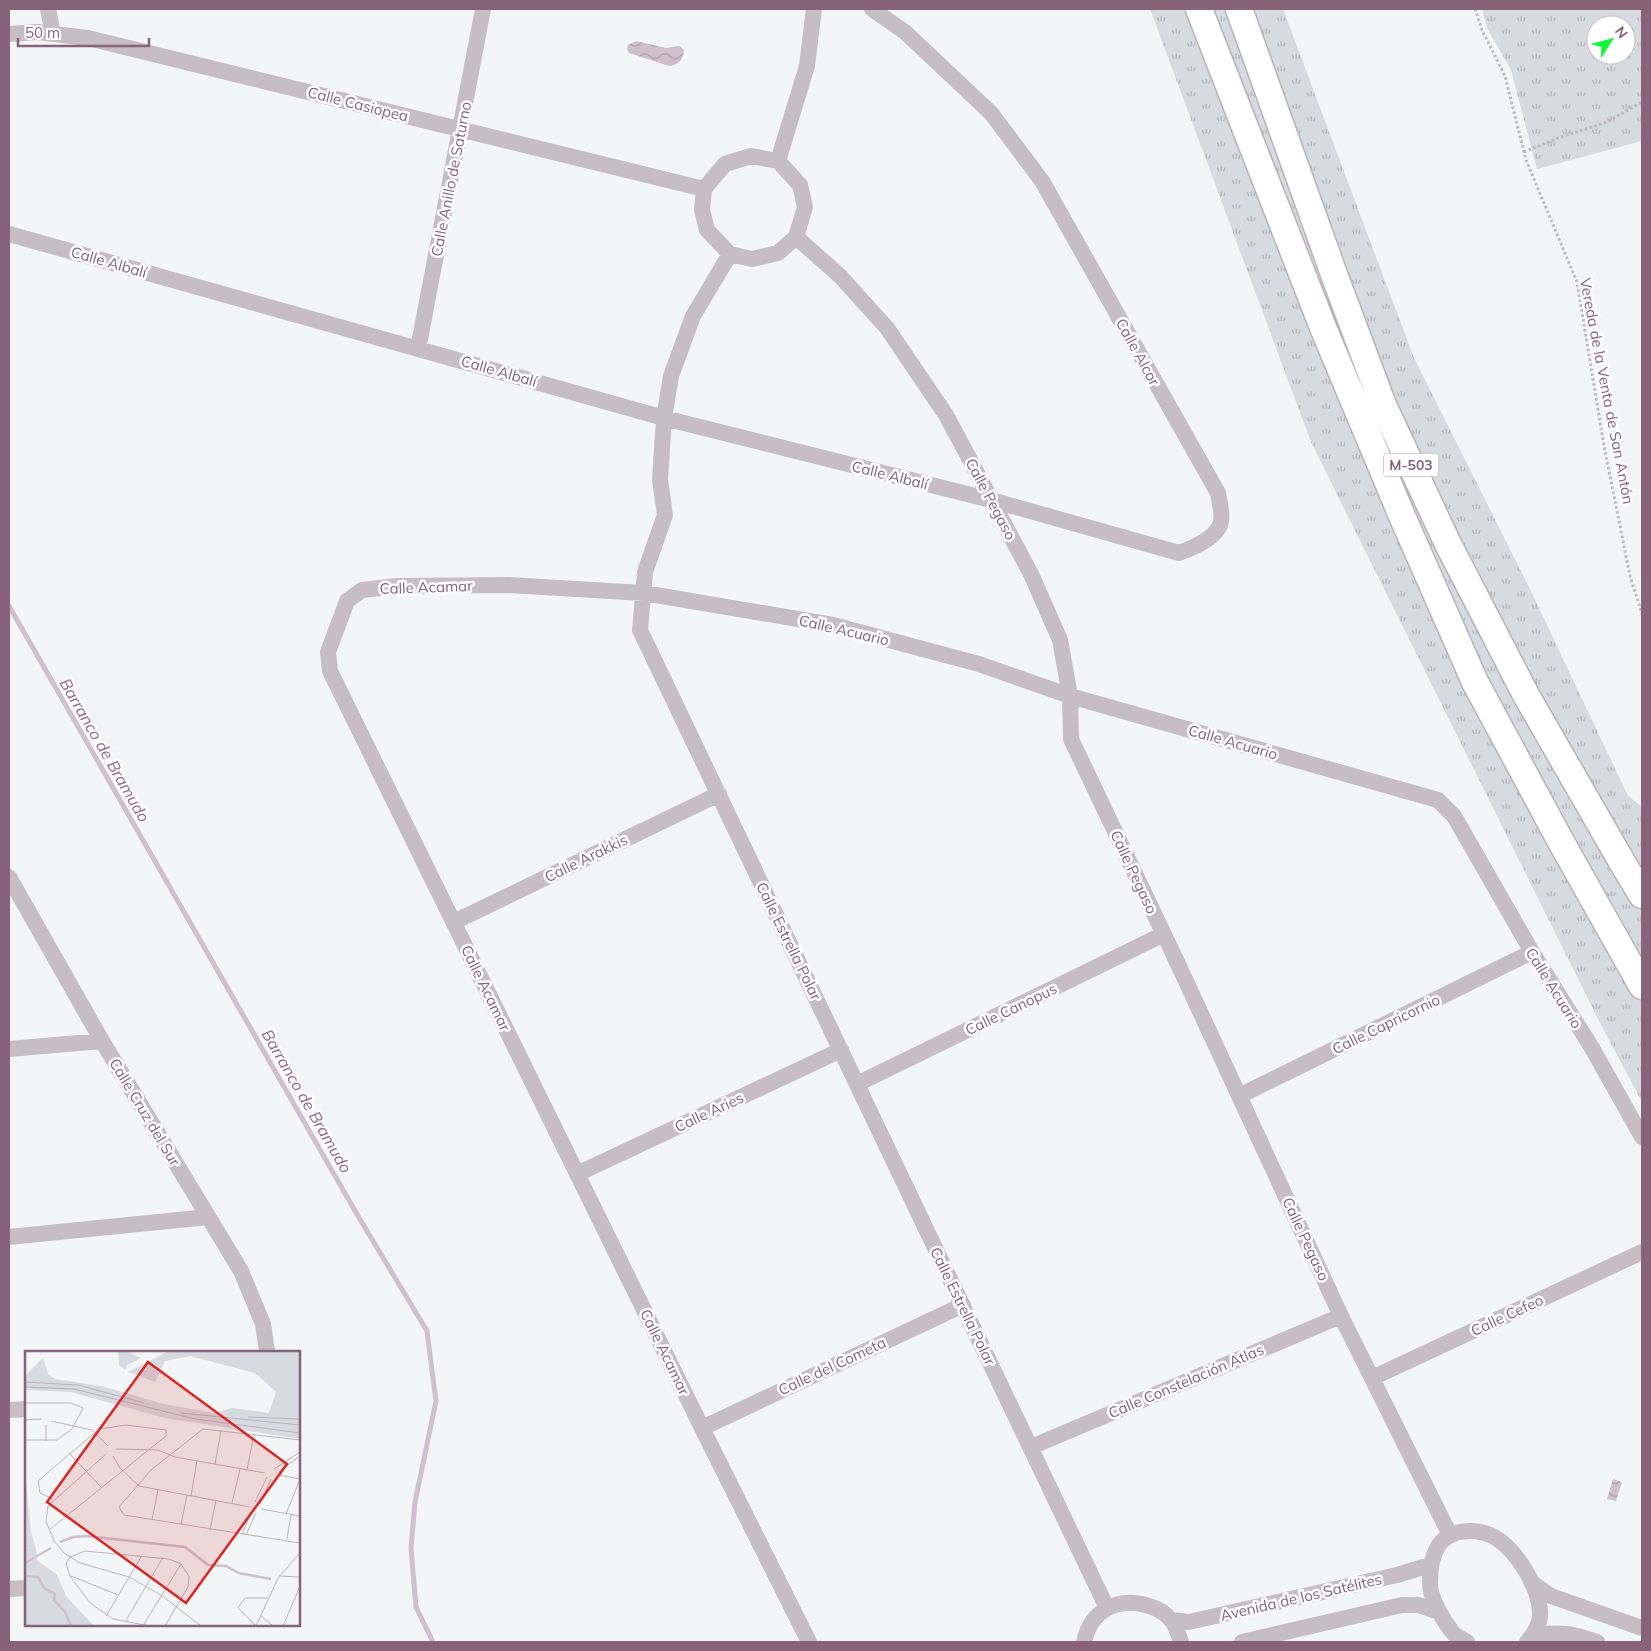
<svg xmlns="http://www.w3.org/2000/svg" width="1651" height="1651" font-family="Mulish,sans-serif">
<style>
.grass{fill:url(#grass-tufts);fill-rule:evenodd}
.water{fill:url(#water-waves)}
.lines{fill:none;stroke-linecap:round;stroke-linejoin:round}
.stream{stroke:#d0bfcc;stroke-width:5}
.trunk-casing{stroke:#bab1b6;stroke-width:29}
.path{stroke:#bfb8bc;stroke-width:3;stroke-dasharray:2.5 2.5;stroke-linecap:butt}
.minor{stroke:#c7bec3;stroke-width:16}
.trunk{stroke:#fff;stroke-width:26}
.labels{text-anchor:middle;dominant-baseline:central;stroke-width:5;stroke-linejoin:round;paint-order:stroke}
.shield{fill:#fff;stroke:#ab91a0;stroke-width:1}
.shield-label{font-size:14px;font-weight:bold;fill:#876278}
.street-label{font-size:15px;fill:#876278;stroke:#fff}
.water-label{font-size:16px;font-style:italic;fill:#926689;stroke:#fff}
.inset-river{fill:none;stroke:#d0bfcc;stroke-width:2.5}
.inset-road{fill:none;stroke:#c1b2bc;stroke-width:1}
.view{fill:#d62828;fill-opacity:0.15;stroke:#d62828;stroke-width:2.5}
.inset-edge{fill:none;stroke:#876278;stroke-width:2.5}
</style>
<defs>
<pattern id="grass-tufts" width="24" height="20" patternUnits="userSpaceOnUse" patternTransform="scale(1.25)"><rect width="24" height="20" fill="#d6dae1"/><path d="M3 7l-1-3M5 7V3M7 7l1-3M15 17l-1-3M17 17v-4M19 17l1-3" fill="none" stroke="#b3b4bb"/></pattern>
<pattern id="water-waves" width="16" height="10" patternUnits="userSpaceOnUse" patternTransform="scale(1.25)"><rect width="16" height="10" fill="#d0bfcc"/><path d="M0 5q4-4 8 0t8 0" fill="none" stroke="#ae9faa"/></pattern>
</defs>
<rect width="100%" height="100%" fill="#f2f6f6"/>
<path class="grass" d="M 1150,9 L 1283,9 L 1414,358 L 1530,589 L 1628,796 L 1642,807 L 1642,1102 L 1599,1021 L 1311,442 Z
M 1482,9 L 1642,9 L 1642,141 L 1537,169 L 1511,70 L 1487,28 ZM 1596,25 L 1626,25 L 1626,55 L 1596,55 Z"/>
<path class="water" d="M 636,41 L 666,48 L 679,46 L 684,50 C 683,60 678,65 669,66 L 629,53 L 627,49 L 628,45 Z
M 1613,1479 L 1622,1482 L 1616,1501 L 1607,1499 Z"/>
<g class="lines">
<path class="stream" d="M 9,606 L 358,1216 L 427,1331 L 436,1401 L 415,1502 L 411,1548 L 416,1607 L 433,1642"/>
<defs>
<path id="trunk" d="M 1199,9 L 1324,330 L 1402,516 L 1475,682 L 1560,840 L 1642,986
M 1239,9 L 1335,277 L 1383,405 L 1448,544 L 1526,695 L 1622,862 L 1642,895"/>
</defs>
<use href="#trunk" class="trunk-casing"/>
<path class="path" d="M 1475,9 L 1482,30 L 1505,76 L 1526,160 L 1577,282 L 1604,446 L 1630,576 L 1642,614
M 1524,152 L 1558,138 L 1607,122 L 1642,102"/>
<path class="minor" d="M 48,9 L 53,34
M 9,34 L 37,32 L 88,38 L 704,189
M 751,156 L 778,161 L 800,185 L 805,207 L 796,237 L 778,253 L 752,259 L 730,254 L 707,230 L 702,210 L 704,189 L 725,164 Z
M 778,161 L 807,66 L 814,9
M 9,234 L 664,418 L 991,500 L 1179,553 C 1193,548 1219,537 1221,521 C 1223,513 1219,501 1218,493 L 1042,181 L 991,113 L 905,32 L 872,9
M 796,237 L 840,276 L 887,328 L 946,415 L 1031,574 L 1060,640 L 1070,696 L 1071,739 L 1178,964 L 1341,1316 L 1450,1535
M 730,254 L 693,316 L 671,376 L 664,418 L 660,479 L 665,515 L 645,572 L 640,630 L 1107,1608
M 418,349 L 483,9
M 9,877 L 102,1041 L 241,1271 L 263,1324 L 267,1352
M 454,922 L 719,794
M 9,1049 L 102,1041
M 857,1084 L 1164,934
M 1239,1096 L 1532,952
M 577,1174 L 841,1050
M 9,1237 L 208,1217
M 1372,1378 L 1642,1252
M 9,1410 L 26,1409
M 702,1428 L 963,1305
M 1031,1447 L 1341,1316
M 1531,1582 L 1551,1596 L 1642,1628
M 9,1589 L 26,1588
M 1171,1620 L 1189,1622 L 1397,1575 L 1430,1565
M 1533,1635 C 1561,1632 1571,1633 1597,1642
M 809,1642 L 702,1428 L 330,671 L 328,652 L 347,601 L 362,590 L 397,586 L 508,585 L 644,593 L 833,625 L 979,664 L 1070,696 L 1438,800 L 1454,816 L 1532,952 L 1592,1048 L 1642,1137
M 1084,1642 C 1091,1610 1118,1596 1149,1606 C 1157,1608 1166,1614 1172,1621 C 1176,1627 1179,1635 1181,1642
M 1242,1642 L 1402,1605 L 1419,1605 L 1439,1612
M 1467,1642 C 1463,1640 1458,1637 1454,1634 C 1444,1622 1430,1599 1430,1583 C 1430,1554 1438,1531 1471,1531 C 1479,1531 1490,1534 1496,1538 C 1517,1551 1539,1587 1540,1612 C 1541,1623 1534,1634 1527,1642"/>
<use href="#trunk" class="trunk"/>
</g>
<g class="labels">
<rect class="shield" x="1383.5" y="453.5" width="55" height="23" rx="4"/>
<g class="shield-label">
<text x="1411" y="465">M-503</text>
</g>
<g class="street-label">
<text transform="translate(358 104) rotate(14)">Calle Casiopea</text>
<text transform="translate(451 179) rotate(-79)">Calle Anillo de Saturno</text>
<text transform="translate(109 262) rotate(16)">Calle Albalí</text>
<text transform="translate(1138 352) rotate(61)">Calle Alcor</text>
<text transform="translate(499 371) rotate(16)">Calle Albalí</text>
<text transform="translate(1607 391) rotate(79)">Vereda de la Venta de San Antón</text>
<text transform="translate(890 475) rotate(14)">Calle Albalí</text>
<text transform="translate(991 499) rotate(62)">Calle Pegaso</text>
<text transform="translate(426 587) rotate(-2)">Calle Acamar</text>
<text transform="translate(844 630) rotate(13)">Calle Acuario</text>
<text transform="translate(1233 742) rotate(16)">Calle Acuario</text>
<text transform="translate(586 858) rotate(-26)">Calle Arakkis</text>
<text transform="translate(1134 872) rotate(65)">Calle Pegaso</text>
<text transform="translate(789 941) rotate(64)">Calle Estrella Polar</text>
<text transform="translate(486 988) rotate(64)">Calle Acamar</text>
<text transform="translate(1554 988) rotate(58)">Calle Acuario</text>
<text transform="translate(1011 1009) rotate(-26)">Calle Canopus</text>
<text transform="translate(1386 1024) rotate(-26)">Calle Capricornio</text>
<text transform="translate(145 1112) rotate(59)">Calle Cruz del Sur</text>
<text transform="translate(709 1112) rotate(-25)">Calle Aries</text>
<text transform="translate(1306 1239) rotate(65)">Calle Pegaso</text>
<text transform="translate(963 1306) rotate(64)">Calle Estrella Polar</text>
<text transform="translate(1507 1315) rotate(-25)">Calle Cefeo</text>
<text transform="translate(665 1352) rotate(64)">Calle Acamar</text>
<text transform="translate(832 1366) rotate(-25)">Calle del Cometa</text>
<text transform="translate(1186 1381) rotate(-23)">Calle Constelación Atlas</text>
<text transform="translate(1301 1597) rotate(-13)">Avenida de los Satélites</text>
</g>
<g class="water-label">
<text transform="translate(105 750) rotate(60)">Barranco de Bramudo</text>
<text transform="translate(307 1101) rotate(60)">Barranco de Bramudo</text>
</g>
</g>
<g transform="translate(25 1351)">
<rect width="275" height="275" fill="#f2f6f6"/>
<path d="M 93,0 L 102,0 L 116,7 L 102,14 L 100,19 L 94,14 ZM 144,0 L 275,0 L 275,88 L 140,67 L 46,41 L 0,39 L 0,25 L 18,7 L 23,23 L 30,28 L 76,35 L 139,53 L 189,62 L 207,57 L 244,62 L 251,41 L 230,22 L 165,5 L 140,10 L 130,31 L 103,21 ZM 0,121 L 6,181 L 11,198 L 0,197 Z" fill="#d6dae1"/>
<path d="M 0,197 L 11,198 L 12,209 L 32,224 L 41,245 L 69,275 L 0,275 Z" fill="#d6dae1"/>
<path class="inset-river" d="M 35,191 L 48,186 L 61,185 L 160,196 L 183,214 L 201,215 L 214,222 L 246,228M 0,212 L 26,197M 0,225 L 13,226 L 19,237 L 30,243 L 29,249 L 40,261 L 46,275"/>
<path class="inset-road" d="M 0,31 L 53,34 L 119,52M 0,36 L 49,38 L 170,68 L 275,82M 0,52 L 46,52 L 58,57 L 47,78 L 32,89 L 0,89M 156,62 L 275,74M 223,66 L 275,68M 0,69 L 16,68M 26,70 L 67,79 L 83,95M 275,89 L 178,78 L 126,119 L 94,156 L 99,164 L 275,192M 21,90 L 21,74M 91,98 L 133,99 L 150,106 L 240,122M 44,102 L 77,137M 81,103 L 23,155 L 21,170 L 29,190 L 39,202 L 55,212 L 104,226 L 136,244 L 176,275M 88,105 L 95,117 L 114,135 L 225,156M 190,113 L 196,80M 249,118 L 275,101M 222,119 L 229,83M 254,121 L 275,105M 254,124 L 275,128M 166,145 L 172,110M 230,151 L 242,126M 207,152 L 215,118M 235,153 L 246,128M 236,158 L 275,165M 261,163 L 275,128M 127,169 L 133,139M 156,174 L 162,144M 24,179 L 141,85 L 141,79 L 101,74 L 74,78 L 13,130 L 15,142 L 28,148M 185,179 L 191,149M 217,184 L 226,161M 221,184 L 231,162M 262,188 L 266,164M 46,225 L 93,244M 254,225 L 275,226M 81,265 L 116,206M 236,265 L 248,275M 100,271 L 137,208M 119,273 L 156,213M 125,275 L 88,268 L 65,252 L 45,225 L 41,213 L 45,206 L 60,200 L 144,208 L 156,213 L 164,225 L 163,236 L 140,275M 231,275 L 253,227 L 275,202M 231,275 L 213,257 L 220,247 L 242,247M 258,275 L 275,235"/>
<path class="view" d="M 123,11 L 262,113 L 161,252 L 22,151 Z"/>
<rect width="275" height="275" class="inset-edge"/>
</g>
<rect width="1651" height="1651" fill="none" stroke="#876278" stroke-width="20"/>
<g transform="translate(1611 40) rotate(54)"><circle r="24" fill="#ffffff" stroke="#cfc0c9"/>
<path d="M0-4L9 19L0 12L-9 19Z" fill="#13f63a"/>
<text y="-8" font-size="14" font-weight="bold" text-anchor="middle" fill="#876278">N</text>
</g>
<path d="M18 38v8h131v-8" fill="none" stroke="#876278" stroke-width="2.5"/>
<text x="25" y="38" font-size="15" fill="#876278" stroke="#ffffff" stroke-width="4" paint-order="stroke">50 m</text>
</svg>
